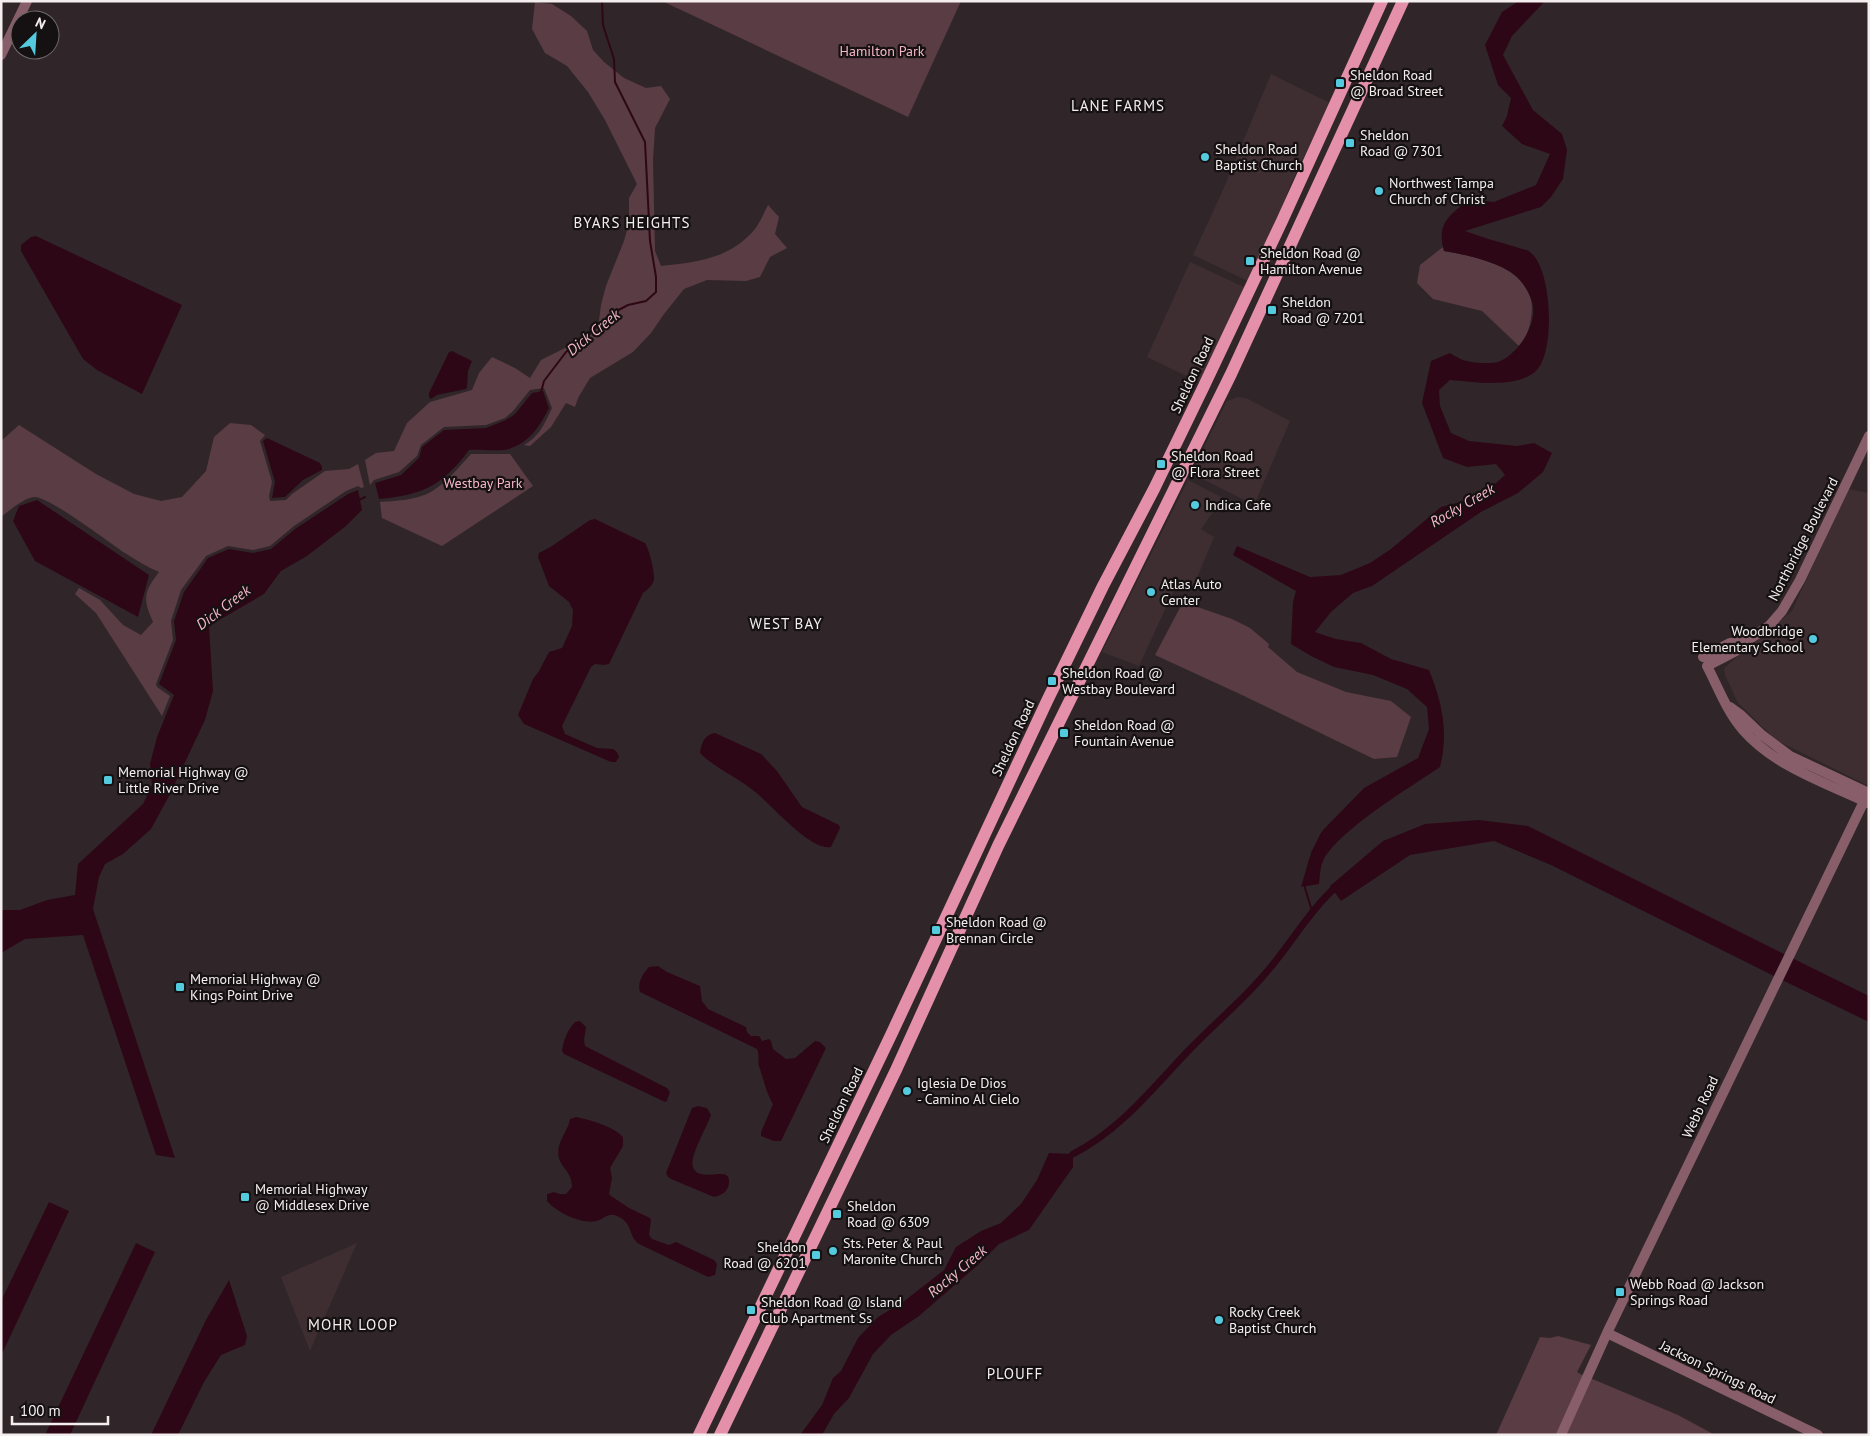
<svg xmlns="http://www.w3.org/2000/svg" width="1870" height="1436" font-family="'PT Sans',sans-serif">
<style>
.built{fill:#3e2e32}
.green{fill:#5a3c45}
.water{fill:#2e0716}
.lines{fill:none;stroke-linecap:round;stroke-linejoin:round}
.stream{stroke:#2e0716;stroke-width:2}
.canal{stroke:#2e0716;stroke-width:7}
.minor{stroke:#875e69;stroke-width:10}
.major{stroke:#e590aa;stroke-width:12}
.poi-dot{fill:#54cade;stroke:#151112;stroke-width:2}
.labels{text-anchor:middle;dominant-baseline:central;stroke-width:4.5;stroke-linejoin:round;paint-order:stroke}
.park-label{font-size:14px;fill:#f7b7c9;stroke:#151112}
.poi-label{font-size:14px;fill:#f4eeef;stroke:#151112;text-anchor:start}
.street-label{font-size:14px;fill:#f4eeef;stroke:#151112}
.neighbourhood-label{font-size:15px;letter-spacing:1px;fill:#f4eeef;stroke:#151112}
.water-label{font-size:15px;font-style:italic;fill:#f6b7c9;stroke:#151112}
</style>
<rect width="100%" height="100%" fill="#302629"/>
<path class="built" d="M 1271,74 L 1330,103 L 1289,188 L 1276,225 L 1250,282 L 1193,255 L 1223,190 Z
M 1190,262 L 1246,288 L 1201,383 L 1147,357 Z
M 1238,397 L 1248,399 L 1290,421 L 1254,505 L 1191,473 L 1227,401 Z
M 1188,480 L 1223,498 L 1201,529 L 1214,537 L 1194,585 L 1179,579 L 1139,666 L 1102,652 Z
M 1848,489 L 1869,493 L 1869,786 L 1776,740 L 1738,703 L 1725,675 L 1724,668 L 1792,611 Z
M 357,1243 L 310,1351 L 281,1277 Z"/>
<path class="green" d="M 662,1 L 961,1 L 908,117 Z
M 535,2 L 552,4 L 571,16 L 587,31 L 593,50 L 604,62 L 624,78 L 646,88 L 661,86 L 670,99 L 655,128 L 653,161 L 655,251 L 661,266 C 697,262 730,259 755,229 C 760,222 764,213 768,205 L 779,217 L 775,234 L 787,248 L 770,257 L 760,277 L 746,281 L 707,280 L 684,289 L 664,314 L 651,333 L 633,352 L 590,378 L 578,398 L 575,407 L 566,403 L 551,427 L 530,446 L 524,445 C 539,437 545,423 552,408 L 544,388 L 530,390 L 513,411 L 505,418 L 486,425 L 444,427 L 421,445 L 417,456 L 399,472 L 374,480 L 370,485 L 365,460 L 376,453 L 394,451 L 407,423 L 430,402 L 472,390 L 479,373 L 492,357 L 515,368 L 530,378 L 541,360 L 589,336 L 598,328 L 601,305 L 606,286 L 624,241 L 629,223 L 629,198 L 637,184 L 605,120 L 588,92 L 567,66 L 545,53 L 532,29 Z
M 1443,247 L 1444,251 C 1480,257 1540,270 1531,318 C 1530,328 1526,338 1519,346 L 1482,311 L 1433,299 L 1417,283 L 1420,265 Z
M 230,423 L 251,425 L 265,435 L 260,441 L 272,482 L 269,496 L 270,501 L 286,500 L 292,494 L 325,471 L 349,469 L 358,464 L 364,487 L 361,488 L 358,486 L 346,491 L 294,526 L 270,546 L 253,550 L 228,546 L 206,556 L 181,590 L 171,621 L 173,640 L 156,684 L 157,687 L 170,696 L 162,716 L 96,613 L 75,594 L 79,588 L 100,600 L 123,625 L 141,635 L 153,622 C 143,599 143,593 159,572 C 147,567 136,560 125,553 C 111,544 47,495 34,497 C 22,499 12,509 2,516 L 1,441 L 19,425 L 96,474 L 134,494 L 161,501 L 182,497 L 206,471 L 214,437 Z
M 471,454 L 510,454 L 533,486 L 442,546 L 382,518 L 380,502 C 396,501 412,500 427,494 C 444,486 458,468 471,454 Z
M 1183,602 L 1232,619 L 1250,628 L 1269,644 L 1268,647 L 1297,672 L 1346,692 L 1391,701 L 1411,717 L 1397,757 L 1374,759 L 1242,695 L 1155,655 Z
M 1558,1336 L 1591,1345 L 1577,1372 L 1584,1376 L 1557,1435 L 1496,1435 L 1540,1337 L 1550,1338 Z
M 1590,1378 L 1678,1415 L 1715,1435 L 1564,1435 Z"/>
<path class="water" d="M 1519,1 L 1545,1 L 1512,36 L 1503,55 L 1533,110 L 1562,134 L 1567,150 L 1563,179 L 1551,197 L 1541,207 L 1465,231 C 1481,237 1499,242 1516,247 C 1520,249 1527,249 1530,252 C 1552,268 1556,352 1536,371 C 1516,389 1474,382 1450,380 L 1439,390 L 1440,406 L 1451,433 L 1469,441 L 1517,446 L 1534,443 L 1552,453 L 1543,472 L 1518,493 L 1481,512 L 1372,586 L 1353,593 L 1331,612 L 1315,632 L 1336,639 L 1361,643 L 1391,659 L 1429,670 C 1442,702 1449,732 1440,767 C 1411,787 1337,831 1323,861 C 1320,867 1320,877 1319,884 L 1301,887 L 1310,856 L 1323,830 L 1364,788 L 1418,758 L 1429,729 L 1427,707 L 1407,689 L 1373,675 L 1334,667 L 1311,656 L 1291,644 L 1293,602 L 1296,591 L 1233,555 L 1237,546 L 1310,577 L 1341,575 L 1370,563 L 1391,549 L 1441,507 L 1464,501 L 1496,483 L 1505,475 L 1496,464 L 1467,467 L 1443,458 L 1422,403 L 1431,361 L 1450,353 C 1455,356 1461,360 1467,361 C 1474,363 1491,364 1498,362 C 1517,355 1536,327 1533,306 C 1532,297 1523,282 1516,276 C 1502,263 1464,254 1444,251 C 1436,222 1450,216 1469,199 L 1494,202 L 1536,185 L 1550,154 L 1522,144 L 1502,126 L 1507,116 L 1511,98 L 1498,85 L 1485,45 L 1502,12 Z
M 36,236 L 182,305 L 142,394 L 97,370 L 83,359 L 21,251 L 21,245 L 31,237 Z
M 452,351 L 472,361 L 468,371 L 467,387 L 466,389 L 437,395 L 431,399 L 429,397 L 429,393 L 449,352 Z
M 543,391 L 549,408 C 540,426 530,442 509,449 C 501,452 479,449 469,450 C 442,486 423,495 379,499 L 375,483 L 401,475 L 419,458 L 422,447 L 444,430 L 486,428 L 506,420 L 515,414 L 532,393 Z
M 267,438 L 320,463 L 322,467 L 322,470 L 303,480 L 285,497 L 272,498 L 275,482 L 263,441 Z
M 358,490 L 362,510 L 346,526 L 307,556 L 281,571 L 264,594 L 209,626 L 213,691 L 205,720 L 168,798 L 151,829 L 123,854 L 105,864 L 99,877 L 93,909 L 175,1158 L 156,1155 L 83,935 L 25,939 L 1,953 L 1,910 L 20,910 L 47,900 L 75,895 L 78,864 L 143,804 L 152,785 L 150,764 L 157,737 L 174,695 L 159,684 L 176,640 L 174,621 L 184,592 L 208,558 L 229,549 L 253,553 L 271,549 L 295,529 L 348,494 Z
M 37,500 L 149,575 L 138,617 L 35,561 L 13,521 L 19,506 Z
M 595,519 L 645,543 C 649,549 655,572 654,580 C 653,585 647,590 643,593 L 609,664 L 604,665 L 595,664 L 591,667 L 562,726 L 565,734 L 597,748 L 613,749 L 617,752 L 619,757 L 616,762 L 611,762 L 524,724 L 518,715 L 533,679 L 539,671 L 549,652 L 562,648 L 572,626 L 573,610 L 569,602 L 549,586 L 538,557 L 539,553 L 552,546 L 590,520 Z
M 715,733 L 761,754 L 777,771 L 802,807 L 839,825 L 840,828 L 831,847 C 810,851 771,804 754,791 C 738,778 719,770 703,756 L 700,753 C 701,743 705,734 715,733 Z
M 1479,820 L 1528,826 L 1786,955 L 1776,977 L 1551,865 L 1494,841 L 1410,855 L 1341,901 L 1330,886 L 1383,841 L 1425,824 Z
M 1792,958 L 1869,996 L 1869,1022 L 1782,980 Z
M 658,966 L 667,972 L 700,986 L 702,1001 L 708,1009 L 746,1027 L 747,1032 L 751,1036 L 759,1036 L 762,1041 L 769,1039 L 771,1041 L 773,1049 L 786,1059 L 795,1058 L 815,1041 L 820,1042 L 826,1048 L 781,1141 L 774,1141 L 761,1136 L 761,1132 L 773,1104 C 767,1095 764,1081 760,1069 C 757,1063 760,1056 757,1049 L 640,992 C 637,983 643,973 649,967 Z
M 580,1021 L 586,1027 L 584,1040 L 585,1046 L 667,1088 L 670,1092 L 667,1101 L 665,1102 L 564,1054 L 562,1051 C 563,1041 568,1029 575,1022 Z
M 698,1106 L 707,1108 L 711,1115 C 707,1127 689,1157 693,1167 C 697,1179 714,1173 722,1174 C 732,1174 730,1187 725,1192 C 721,1195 718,1196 714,1197 L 671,1179 L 668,1177 L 666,1173 L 692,1108 Z
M 576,1117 C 590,1120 613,1126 623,1137 L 623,1146 L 610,1168 L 612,1178 L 609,1194 L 611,1196 L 629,1208 L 650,1218 L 651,1220 L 649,1235 L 652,1239 L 669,1245 L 676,1242 L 714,1260 L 717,1264 L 715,1275 L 708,1277 L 639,1244 C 628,1236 633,1224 619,1217 C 609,1211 605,1218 597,1221 C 582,1225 556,1212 547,1201 L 547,1194 L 554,1192 L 560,1194 L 566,1194 L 572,1187 C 572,1172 562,1169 559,1158 C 555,1143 568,1132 570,1119 Z
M 1049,1153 L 1073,1154 L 1073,1167 L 1029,1230 L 999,1244 L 979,1264 L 919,1316 L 891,1335 L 873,1354 L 849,1398 L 834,1414 L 822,1435 L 800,1435 L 822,1405 L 833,1378 L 841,1371 L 858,1338 L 878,1317 L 903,1302 L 944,1270 L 956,1247 L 981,1231 L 1001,1223 L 1021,1204 L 1037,1180 Z
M 49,1202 L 69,1211 L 1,1356 L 1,1301 Z
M 136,1243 L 155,1252 L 70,1435 L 45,1435 Z
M 229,1280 L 247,1336 L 245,1345 L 221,1355 L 204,1382 L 178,1435 L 151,1435 L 206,1320 Z"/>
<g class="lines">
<path class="stream" d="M 541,392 L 544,381 L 566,352 L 611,314 L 628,305 L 646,301 L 656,292 L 656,277 L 650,241 L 645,142 L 615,82 L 614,59 L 603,25 L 602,1
M 359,500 L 365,497
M 1312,853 L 1322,833
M 1305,884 L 1305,888 L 1312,911"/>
<path class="canal" d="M 1073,1154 C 1122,1129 1154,1086 1191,1048 C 1215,1023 1242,1001 1264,975 C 1290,946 1309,910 1339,884"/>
<path class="minor" d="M 1,55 L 27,1
M 1703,657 L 1730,643 L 1745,642
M 1730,707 L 1741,715 L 1762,735 L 1790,756 L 1869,793
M 1868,803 C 1826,783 1774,766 1743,730 C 1727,712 1718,687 1707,666 L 1736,651 L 1745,642 L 1769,626 L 1782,611 L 1800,580 L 1869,436
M 1607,1333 L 1818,1435
M 1561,1435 L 1607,1333 L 1868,793"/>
<path class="major" d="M 699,1435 L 891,1035 L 1047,701 L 1103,586 L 1154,489 L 1203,388 L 1282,221 L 1382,1
M 720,1435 L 896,1070 L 998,846 L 1231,374 L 1403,1"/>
</g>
<g class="poi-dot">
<rect x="1335" y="78" width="10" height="10" rx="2.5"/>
<rect x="1345" y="138" width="10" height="10" rx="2.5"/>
<circle cx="1205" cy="157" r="5"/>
<circle cx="1379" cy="191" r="5"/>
<rect x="1245" y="256" width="10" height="10" rx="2.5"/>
<rect x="1267" y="305" width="10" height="10" rx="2.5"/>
<rect x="1156" y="459" width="10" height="10" rx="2.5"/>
<circle cx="1195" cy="505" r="5"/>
<circle cx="1151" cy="592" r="5"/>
<circle cx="1813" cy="639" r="5"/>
<rect x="1047" y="676" width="10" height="10" rx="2.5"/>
<rect x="1059" y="728" width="10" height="10" rx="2.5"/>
<rect x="103" y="775" width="10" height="10" rx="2.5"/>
<rect x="931" y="925" width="10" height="10" rx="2.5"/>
<rect x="175" y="982" width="10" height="10" rx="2.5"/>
<circle cx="907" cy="1091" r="5"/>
<rect x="240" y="1192" width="10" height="10" rx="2.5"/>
<rect x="832" y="1209" width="10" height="10" rx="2.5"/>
<circle cx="833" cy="1251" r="5"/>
<rect x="811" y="1250" width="10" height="10" rx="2.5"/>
<rect x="1615" y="1287" width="10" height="10" rx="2.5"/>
<rect x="746" y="1305" width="10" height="10" rx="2.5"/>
<circle cx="1219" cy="1320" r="5"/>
</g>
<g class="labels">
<g class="park-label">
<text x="882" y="51">Hamilton Park</text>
<text x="483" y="483">Westbay Park</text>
</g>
<g class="poi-label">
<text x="1350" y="75">Sheldon Road<tspan x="1350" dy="16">@ Broad Street</tspan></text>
<text x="1360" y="135">Sheldon<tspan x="1360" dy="16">Road @ 7301</tspan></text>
<text x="1215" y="149">Sheldon Road<tspan x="1215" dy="16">Baptist Church</tspan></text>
<text x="1389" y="183">Northwest Tampa<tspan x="1389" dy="16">Church of Christ</tspan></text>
<text x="1260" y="253">Sheldon Road @<tspan x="1260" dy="16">Hamilton Avenue</tspan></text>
<text x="1282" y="302">Sheldon<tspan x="1282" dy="16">Road @ 7201</tspan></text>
<text x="1171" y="456">Sheldon Road<tspan x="1171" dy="16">@ Flora Street</tspan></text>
<text x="1205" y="505">Indica Cafe</text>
<text x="1161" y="584">Atlas Auto<tspan x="1161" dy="16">Center</tspan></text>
<text x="1803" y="631" text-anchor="end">Woodbridge<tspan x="1803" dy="16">Elementary School</tspan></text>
<text x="1062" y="673">Sheldon Road @<tspan x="1062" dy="16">Westbay Boulevard</tspan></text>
<text x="1074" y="725">Sheldon Road @<tspan x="1074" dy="16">Fountain Avenue</tspan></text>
<text x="118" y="772">Memorial Highway @<tspan x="118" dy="16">Little River Drive</tspan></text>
<text x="946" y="922">Sheldon Road @<tspan x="946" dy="16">Brennan Circle</tspan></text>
<text x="190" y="979">Memorial Highway @<tspan x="190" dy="16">Kings Point Drive</tspan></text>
<text x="917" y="1083">Iglesia De Dios<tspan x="917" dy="16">- Camino Al Cielo</tspan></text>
<text x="255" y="1189">Memorial Highway<tspan x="255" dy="16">@ Middlesex Drive</tspan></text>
<text x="847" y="1206">Sheldon<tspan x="847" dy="16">Road @ 6309</tspan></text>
<text x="843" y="1243">Sts. Peter &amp; Paul<tspan x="843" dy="16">Maronite Church</tspan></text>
<text x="806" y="1247" text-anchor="end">Sheldon<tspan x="806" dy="16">Road @ 6201</tspan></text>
<text x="1630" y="1284">Webb Road @ Jackson<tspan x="1630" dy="16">Springs Road</tspan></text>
<text x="761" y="1302">Sheldon Road @ Island<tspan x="761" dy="16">Club Apartment Ss</tspan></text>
<text x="1229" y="1312">Rocky Creek<tspan x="1229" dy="16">Baptist Church</tspan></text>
</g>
<g class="street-label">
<text transform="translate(1192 375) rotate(-65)">Sheldon Road</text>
<text transform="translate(1803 539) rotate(-63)">Northbridge Boulevard</text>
<text transform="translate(1013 738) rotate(-65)">Sheldon Road</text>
<text transform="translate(841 1105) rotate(-64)">Sheldon Road</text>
<text transform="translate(1700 1107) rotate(-65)">Webb Road</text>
<text transform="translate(1718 1372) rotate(26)">Jackson Springs Road</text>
</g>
<g class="neighbourhood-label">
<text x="1118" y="105">LANE FARMS</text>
<text x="632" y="222">BYARS HEIGHTS</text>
<text x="786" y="623">WEST BAY</text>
<text x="353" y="1324">MOHR LOOP</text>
<text x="1015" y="1373">PLOUFF</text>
</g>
<g class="water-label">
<text transform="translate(593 332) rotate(-39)">Dick Creek</text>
<text transform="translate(1462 505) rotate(-30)">Rocky Creek</text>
<text transform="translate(223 607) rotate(-37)">Dick Creek</text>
<text transform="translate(957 1271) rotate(-40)">Rocky Creek</text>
</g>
</g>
<rect width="1870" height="1436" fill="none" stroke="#f4eeef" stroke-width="5"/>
<g transform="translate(35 35) rotate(25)"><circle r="24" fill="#151112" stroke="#6e696a"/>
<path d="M0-4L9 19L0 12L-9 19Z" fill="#54cade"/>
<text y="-8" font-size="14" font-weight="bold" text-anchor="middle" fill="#f4eeef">N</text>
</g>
<path d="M12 1416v8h96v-8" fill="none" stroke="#f4eeef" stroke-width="2.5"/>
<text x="20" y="1416" font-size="15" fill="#f4eeef" stroke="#151112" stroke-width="4" paint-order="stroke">100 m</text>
</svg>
